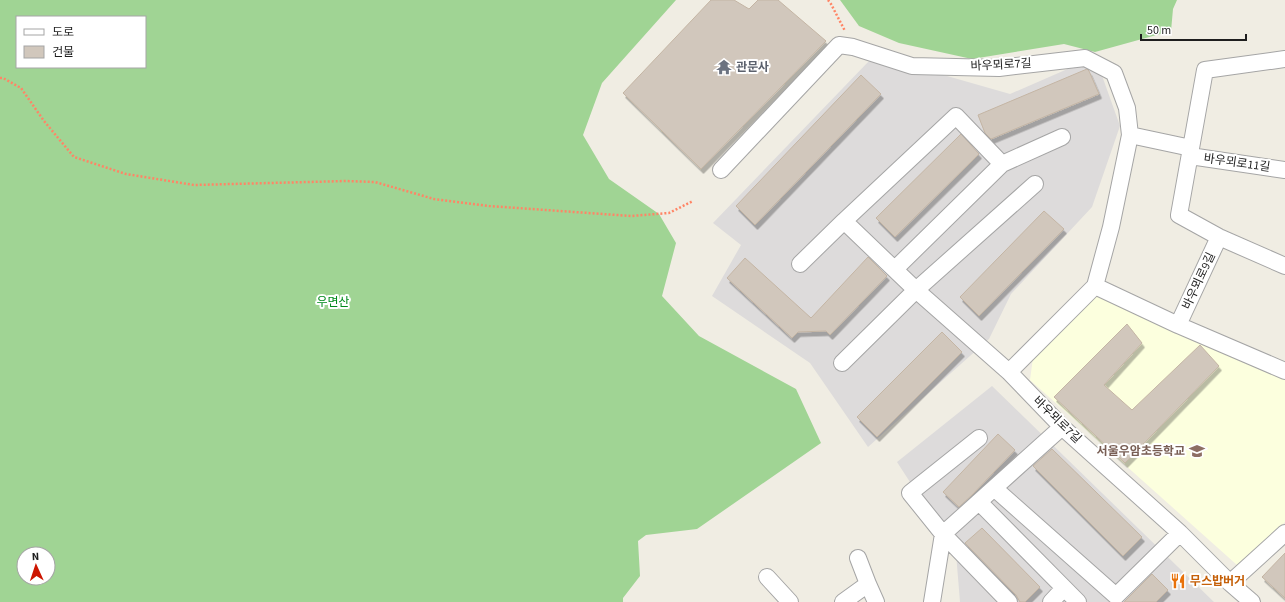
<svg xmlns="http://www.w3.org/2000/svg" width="1285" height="602" font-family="'Source Sans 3','Noto Sans KR',sans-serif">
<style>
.residential{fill:#dddbdb}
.education{fill:#fcffde}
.forest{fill:#a0d494;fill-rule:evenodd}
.building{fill:#d1c7bc;stroke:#c4b5a4;filter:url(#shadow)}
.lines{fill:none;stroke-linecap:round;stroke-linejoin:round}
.street-casing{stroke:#a5a5a5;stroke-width:18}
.path{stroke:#ff8566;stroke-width:2.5;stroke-dasharray:2 2;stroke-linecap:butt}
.street{stroke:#fff;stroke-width:16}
.labels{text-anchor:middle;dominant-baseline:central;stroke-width:4;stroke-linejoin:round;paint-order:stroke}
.street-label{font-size:12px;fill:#1e1e1e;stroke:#fff}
.worship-label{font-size:12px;font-weight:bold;fill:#5b616d;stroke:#fff;text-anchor:start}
.park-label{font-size:12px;fill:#00891a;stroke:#fff}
.education-label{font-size:12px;font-weight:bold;fill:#785e54;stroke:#fff;text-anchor:end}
.food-label{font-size:12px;font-weight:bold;fill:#c56008;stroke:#fff;text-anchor:start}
</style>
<defs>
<filter id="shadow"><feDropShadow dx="2.5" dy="4.5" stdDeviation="0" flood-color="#0004"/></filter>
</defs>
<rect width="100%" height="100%" fill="#f0ede3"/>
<path class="residential" d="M 869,61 L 912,66 L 1010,94 L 1079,64 L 1100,70 L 1120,126 L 1092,207 L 1011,294 L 989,339 L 868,447 L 810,363 L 712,296 L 741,245 L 713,223 Z
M 992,386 L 1214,602 L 960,602 L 956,553 L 897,462 Z"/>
<path class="education" d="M 1095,294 L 1285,378 L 1285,522 L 1244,562 L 1237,565 L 1030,380 L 1033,358 Z"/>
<path class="forest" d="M 0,0 L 676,0 L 602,83 L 583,135 L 609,179 L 659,214 L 676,243 L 662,296 L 699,336 L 796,389 L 821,443 L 697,529 L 646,535 L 638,541 L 640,576 L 623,598 L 623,602 L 0,602 ZM 17,17 L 145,17 L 145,67 L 17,67 ZM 24,554 L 48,554 L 48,578 L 24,578 Z
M 840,0 L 1177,0 L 1173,9 L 1171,31 L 1095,52 L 1064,44 L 972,59 L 899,43 L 859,26 Z"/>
<path class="building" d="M 711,0 L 734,0 L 749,9 L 758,0 L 778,0 L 826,41 L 701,169 L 623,93 Z
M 1087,69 L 1089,71 L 1099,94 L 991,139 L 985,133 L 978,115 Z
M 861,75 L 881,94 L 755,225 L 736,206 Z
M 961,134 L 979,154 L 895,237 L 876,218 Z
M 1044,211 L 1064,229 L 979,316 L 960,297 Z
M 868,257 L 887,276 L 830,335 L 826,331 L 798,332 L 792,338 L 727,278 L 745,258 L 811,318 Z
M 1127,324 L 1142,343 L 1104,385 L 1132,410 L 1200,345 L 1219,366 L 1125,463 L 1054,397 Z
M 942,332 L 962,352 L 877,437 L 857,417 Z
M 998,434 L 1015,450 L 972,495 L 959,507 L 943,492 Z
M 1052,449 L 1142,537 L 1123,556 L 1033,466 Z
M 982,528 L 1040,587 L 1025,602 L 1020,602 L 1016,595 L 965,543 Z
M 1285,553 L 1285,598 L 1262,577 Z
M 1152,574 L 1168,590 L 1156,602 L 1124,602 Z"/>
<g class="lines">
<defs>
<path id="street" d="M 1285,59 L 1205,70 L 1179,215 L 1219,237 L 1285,266
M 1130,135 L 1191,148
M 1190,156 L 1285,170
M 1002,164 L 1062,137
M 721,170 L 839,45 L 853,47 L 912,66 L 999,68 L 1085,58 L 1114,73 L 1127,108 L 1130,135 L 1111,227 L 1095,286 L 1009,372
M 800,264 L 844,221
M 895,269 L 1002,164 L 956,116 L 844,221 L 916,290 L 1009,372 L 1062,427 L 1180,533 L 1230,583 L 1252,602
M 1095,286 L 1178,325 L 1285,371
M 1178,325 L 1219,237
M 842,363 L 916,290 L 1035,184
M 979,438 L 910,493 L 943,534 L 1062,427
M 994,488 L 1116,596 L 1180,533
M 979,502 L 1078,602
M 943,534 L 1009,602
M 767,577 L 790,602
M 1230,583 L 1285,533
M 868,584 L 876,602
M 843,602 L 868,584 L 858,558
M 932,602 L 943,534
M 1051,602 L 1064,588"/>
</defs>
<use href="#street" class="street-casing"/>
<path class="path" d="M 828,0 L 831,4 L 845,31
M 0,78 L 3,78 L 21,88 L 44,121 L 74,157 L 126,174 L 194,185 L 346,181 L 375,182 L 434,199 L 489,206 L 631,216 L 669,213 L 693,201"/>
<use href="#street" class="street"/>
</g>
<defs>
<symbol id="temple-bare" viewBox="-9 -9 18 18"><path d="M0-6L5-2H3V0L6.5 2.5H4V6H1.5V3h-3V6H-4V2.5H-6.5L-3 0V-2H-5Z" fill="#6b7280" stroke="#fff" stroke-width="2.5" paint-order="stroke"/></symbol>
<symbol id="school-bare" viewBox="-9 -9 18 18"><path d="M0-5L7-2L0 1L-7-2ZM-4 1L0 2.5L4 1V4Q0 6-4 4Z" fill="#8d6e63" stroke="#fff" stroke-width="2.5" paint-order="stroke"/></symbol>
<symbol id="restaurant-bare" viewBox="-9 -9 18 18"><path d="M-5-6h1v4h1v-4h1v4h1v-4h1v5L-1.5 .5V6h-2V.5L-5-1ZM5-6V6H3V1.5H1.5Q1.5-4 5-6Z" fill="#e8710a" stroke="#fff" stroke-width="2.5" paint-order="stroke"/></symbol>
</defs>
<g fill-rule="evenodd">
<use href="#temple-bare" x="713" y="56" width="22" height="22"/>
<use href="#school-bare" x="1186" y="440" width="22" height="22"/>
<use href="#restaurant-bare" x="1167" y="570" width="22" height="22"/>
</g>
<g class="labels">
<g class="street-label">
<text transform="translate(1001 65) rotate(-3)">바우뫼로7길</text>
<text transform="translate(1237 163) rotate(8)">바우뫼로11길</text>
<text transform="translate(1199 281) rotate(-65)">바우뫼로9길</text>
<text transform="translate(1057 420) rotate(44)">바우뫼로7길</text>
</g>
<g class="worship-label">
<text x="736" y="67">관문사</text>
</g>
<g class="park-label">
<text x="333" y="302">우면산</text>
</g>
<g class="education-label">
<text x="1185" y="451">서울우암초등학교</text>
</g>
<g class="food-label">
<text x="1190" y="581">무스밥버거</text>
</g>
</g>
<rect x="16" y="16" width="130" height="52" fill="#ffffff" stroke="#a5a5a5"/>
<rect x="24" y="29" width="20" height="6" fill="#ffffff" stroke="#a5a5a5"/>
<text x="52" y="36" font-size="12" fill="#1e1e1e">도로</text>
<rect x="24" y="46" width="20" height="12" fill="#d1c7bc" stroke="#a5a5a5"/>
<text x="52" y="56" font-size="12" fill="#1e1e1e">건물</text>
<g transform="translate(36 566) rotate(357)"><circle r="19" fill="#ffffff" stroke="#a5a5a5"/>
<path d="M0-3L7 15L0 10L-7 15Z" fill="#cd1500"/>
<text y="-6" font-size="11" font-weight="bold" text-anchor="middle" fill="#1e1e1e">N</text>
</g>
<path d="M1141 34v6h105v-6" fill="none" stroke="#1e1e1e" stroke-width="2"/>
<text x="1147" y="34" font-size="12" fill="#1e1e1e" stroke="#ffffff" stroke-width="3" paint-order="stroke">50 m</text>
</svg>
